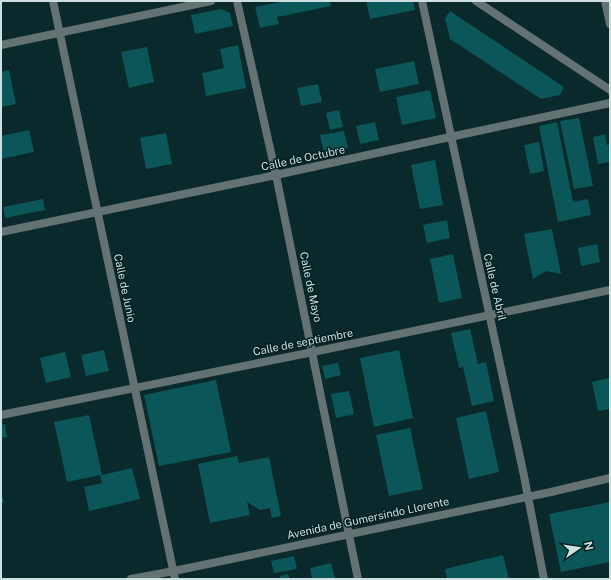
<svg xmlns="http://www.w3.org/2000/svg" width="611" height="580" font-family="'Public Sans',sans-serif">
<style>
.building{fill:#0a5659}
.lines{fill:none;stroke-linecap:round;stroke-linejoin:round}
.street{stroke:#657273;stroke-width:8}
.labels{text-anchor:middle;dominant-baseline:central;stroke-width:3;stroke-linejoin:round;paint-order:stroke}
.street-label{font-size:11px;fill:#cedfe0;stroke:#012021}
</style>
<rect width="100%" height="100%" fill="#0a292b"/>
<path class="building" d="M 285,1 L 330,1 L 331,6 L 277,17 L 279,24 L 260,28 L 255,7 Z
M 366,1 L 413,1 L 415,10 L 370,19 Z
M 221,9 L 230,13 L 233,26 L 195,34 L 191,15 Z
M 450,11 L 564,87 L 560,95 L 541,99 L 450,39 L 445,18 Z
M 238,45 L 246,88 L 206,96 L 202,73 L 224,68 L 220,49 Z
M 147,47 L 154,82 L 129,88 L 121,52 Z
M 414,61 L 419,84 L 380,92 L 375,69 Z
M 9,70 L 16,104 L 1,107 L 1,72 Z
M 318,84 L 322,102 L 301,106 L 297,88 Z
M 430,90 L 436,118 L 402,125 L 396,97 Z
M 339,110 L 343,127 L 330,130 L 326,113 Z
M 579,118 L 593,186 L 574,189 L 560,121 Z
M 375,122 L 379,140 L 360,144 L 356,126 Z
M 557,122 L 573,202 L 588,199 L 591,215 L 558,222 L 539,126 Z
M 29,130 L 34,152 L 1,159 L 1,136 Z
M 344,131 L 348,148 L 324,153 L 320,135 Z
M 166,133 L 172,164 L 146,169 L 140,138 Z
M 605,134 L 607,145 L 610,144 L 610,162 L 598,164 L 593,137 Z
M 539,142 L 544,171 L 530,174 L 524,145 Z
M 435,160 L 443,205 L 420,209 L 411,165 Z
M 43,199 L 45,210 L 5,218 L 3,207 Z
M 447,220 L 450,238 L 427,243 L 423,225 Z
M 552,229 L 561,274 L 546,271 L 533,279 L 524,234 Z
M 597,244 L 600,262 L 581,266 L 578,248 Z
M 453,254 L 462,298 L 439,303 L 430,259 Z
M 470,329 L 478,364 L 486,362 L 494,401 L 472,406 L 463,367 L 459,368 L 451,333 Z
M 104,350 L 109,371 L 86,376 L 81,355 Z
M 399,350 L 413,418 L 374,427 L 360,358 Z
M 65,352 L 71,377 L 46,383 L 40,358 Z
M 338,363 L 341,375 L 325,379 L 322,366 Z
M 610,378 L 610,409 L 598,411 L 592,382 Z
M 216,380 L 231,452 L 159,466 L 144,395 Z
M 349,391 L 354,414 L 336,418 L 331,394 Z
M 486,411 L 499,472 L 469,479 L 456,418 Z
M 89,415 L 102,475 L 132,468 L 140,499 L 89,511 L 84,487 L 102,483 L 100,475 L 67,482 L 54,422 Z
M 5,424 L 7,437 L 1,438 L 1,425 Z
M 410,428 L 423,489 L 389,496 L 376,435 Z
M 237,456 L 239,463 L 269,457 L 281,516 L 272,518 L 270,508 L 260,510 L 247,502 L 250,515 L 210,523 L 198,464 Z
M 1,492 L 4,503 L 1,503 Z
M 610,502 L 610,562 L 561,572 L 549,514 Z
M 503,555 L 509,579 L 447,579 L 445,569 Z
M 294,556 L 297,569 L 274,573 L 271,561 Z
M 331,563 L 335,579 L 312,579 L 310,568 Z
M 288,574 L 290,579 L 280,579 L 280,576 Z"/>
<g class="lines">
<path class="street" d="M 53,1 L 175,579
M 237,1 L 276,175 L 358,579
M 422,1 L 523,471 L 544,579
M 476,1 L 610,90
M 605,1 L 610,24
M 1,45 L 211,1
M 1,232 L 276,175 L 450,137 L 610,103
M 1,415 L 313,352 L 610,290
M 131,579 L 174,571 L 551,492 L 610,478"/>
</g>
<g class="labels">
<g class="street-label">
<text transform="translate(303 158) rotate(-12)">Calle de Octubre</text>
<text transform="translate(311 287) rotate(78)">Calle de Mayo</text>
<text transform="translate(495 287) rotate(77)">Calle de Abril</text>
<text transform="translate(125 288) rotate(78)">Calle de Junio</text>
<text transform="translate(303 342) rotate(-11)">Calle de septiembre</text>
<text transform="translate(368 518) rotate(-12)">Avenida de Gumersindo Llorente</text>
</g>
</g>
<rect width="611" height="580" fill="none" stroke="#cedfe0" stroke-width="4"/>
<g transform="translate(579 548) rotate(77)" stroke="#012021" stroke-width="3" paint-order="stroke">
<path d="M0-3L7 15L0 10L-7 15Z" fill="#cedfe0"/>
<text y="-6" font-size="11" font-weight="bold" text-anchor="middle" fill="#cedfe0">N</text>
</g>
</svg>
